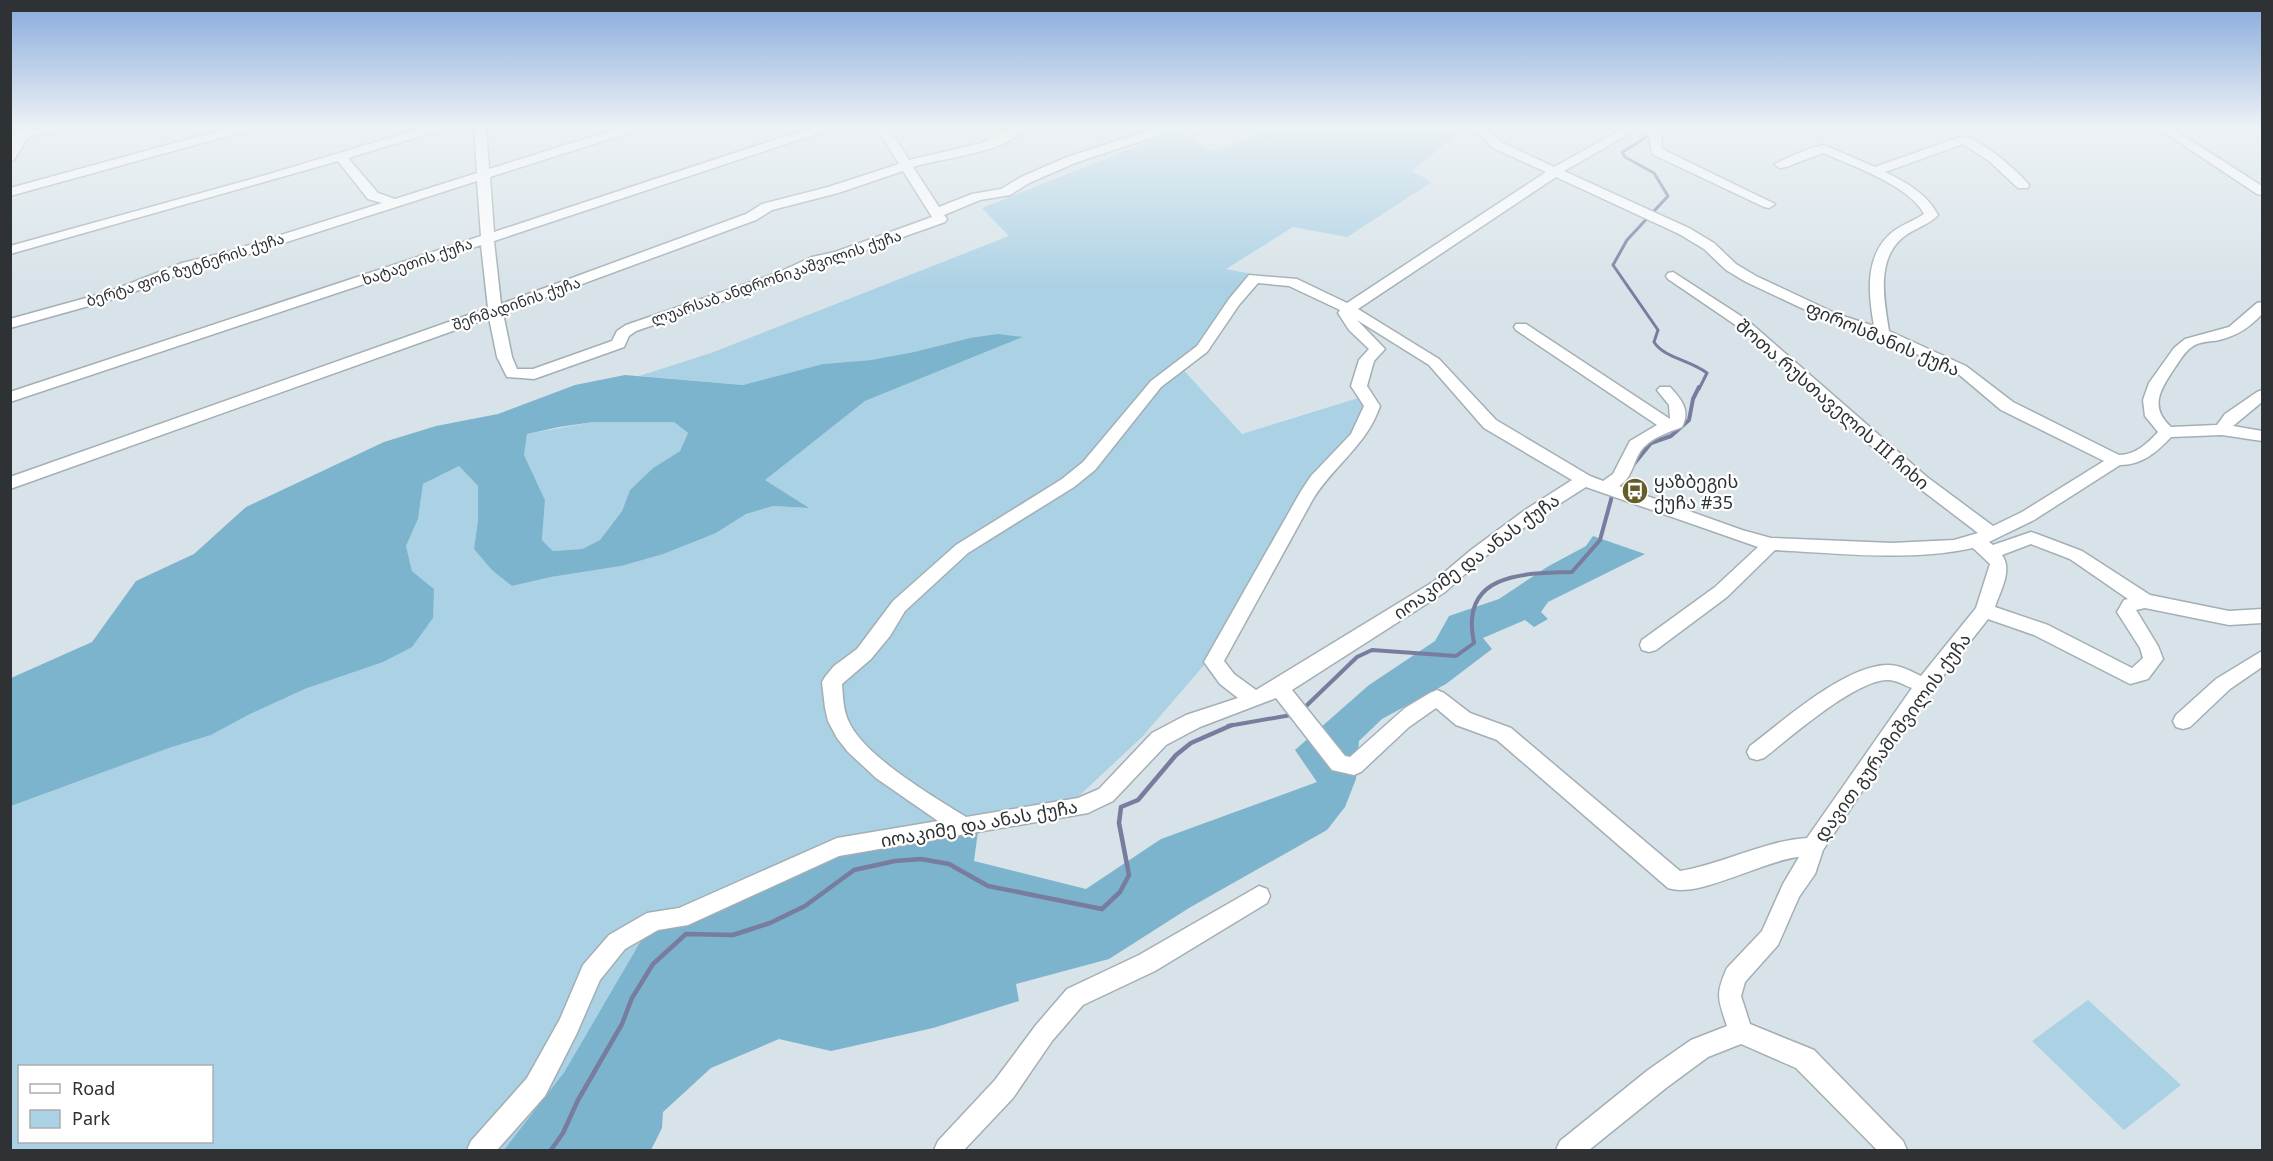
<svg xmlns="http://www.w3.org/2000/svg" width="2273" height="1161" font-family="'Noto Sans','Noto Sans Georgian',sans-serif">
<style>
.green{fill:#abd1e4;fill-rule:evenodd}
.forest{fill:#7cb3cd;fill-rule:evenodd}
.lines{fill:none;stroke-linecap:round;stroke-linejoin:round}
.stream-far2{stroke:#787c9e;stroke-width:3}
.stream-far1{stroke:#787c9e;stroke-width:4}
.stream{stroke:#787c9e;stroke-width:4.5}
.minor-casing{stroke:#a3afb4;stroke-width:3}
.minor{fill:#fff;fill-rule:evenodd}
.labels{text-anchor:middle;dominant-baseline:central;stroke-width:4.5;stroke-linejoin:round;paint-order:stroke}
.far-street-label{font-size:15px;fill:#2e3235;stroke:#fff}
.street-label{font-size:18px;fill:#2e3235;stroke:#fff}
.poi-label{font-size:18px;fill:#2e3235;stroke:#fff;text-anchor:start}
</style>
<rect width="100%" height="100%" fill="#d7e3e9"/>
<path class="green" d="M 1278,127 L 1466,127 L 1412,171 L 1432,182 L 1347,237 L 1293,227 L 1226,269 L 1252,274 L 1203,342 L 1177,363 L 1242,434 L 1365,396 L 1359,431 L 1259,570 L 1205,664 L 1142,737 L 1052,821 L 853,848 L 565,1071 L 504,1150 L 11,1150 L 11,806 L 169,748 L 211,735 L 250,714 L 307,688 L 434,589 L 412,571 L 406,546 L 418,519 L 423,484 L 459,466 L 478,486 L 478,520 L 474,549 L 512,586 L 551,577 L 621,566 L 716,533 L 746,514 L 773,506 L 808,508 L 764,480 L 865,401 L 1021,338 L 970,338 L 914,352 L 871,360 L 823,364 L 743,385 L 639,376 L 711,353 L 1009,236 L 982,208 L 1176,131 L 1213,152 ZM 20,1066 L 212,1066 L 212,1142 L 20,1142 Z
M 593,422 L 674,422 L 688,433 L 680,451 L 653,468 L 630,490 L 622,511 L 600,540 L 582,549 L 553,551 L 542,540 L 545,500 L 524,455 L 527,434 Z
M 2088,1000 L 2181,1085 L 2124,1130 L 2032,1041 Z"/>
<path class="forest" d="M 998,334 L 1023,337 L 865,401 L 765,480 L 809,508 L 773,506 L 746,514 L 716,533 L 663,554 L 621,566 L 551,577 L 512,586 L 492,570 L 474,549 L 478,520 L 478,486 L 459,466 L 423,484 L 418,519 L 406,546 L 412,571 L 434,589 L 433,618 L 412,647 L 383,662 L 307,688 L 250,714 L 211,735 L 169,748 L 11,806 L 11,678 L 92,642 L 136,581 L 194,554 L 246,507 L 384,442 L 436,426 L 498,414 L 575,385 L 625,375 L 743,385 L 823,364 L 871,360 L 914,352 L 970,338 ZM 593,422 L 674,422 L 688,433 L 680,451 L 653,468 L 630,490 L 622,511 L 600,540 L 582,549 L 553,551 L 542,540 L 545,500 L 524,455 L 527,434 L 559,427 Z
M 1593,536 L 1645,554 L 1548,602 L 1541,612 L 1548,619 L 1534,627 L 1525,620 L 1483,638 L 1492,649 L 1446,684 L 1382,719 L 1359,741 L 1356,779 L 1345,807 L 1327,830 L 1189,908 L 1109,959 L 1016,984 L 1019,1001 L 933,1028 L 831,1051 L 779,1039 L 711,1068 L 663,1112 L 662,1128 L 651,1150 L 504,1150 L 565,1071 L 645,934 L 853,848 L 978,831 L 974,861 L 1086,889 L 1161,839 L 1317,782 L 1295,750 L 1369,685 L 1435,641 L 1449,616 L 1499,599 L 1547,567 L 1586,546 Z"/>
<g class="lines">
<path class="stream-far2" d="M 1666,127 C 1649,133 1638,144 1622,152 L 1625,157 L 1654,173 L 1668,196 L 1627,240 L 1613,265 L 1658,330 L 1654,342 C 1664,358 1690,360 1707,373 L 1699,389"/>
<path class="stream-far1" d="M 1633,465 L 1651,443 L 1671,436 L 1689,420 L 1693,399 L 1699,387
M 1303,709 L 1357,657 L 1372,650 L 1456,656 L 1474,643 C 1459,574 1521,573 1572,572 L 1600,540 L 1612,496
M 1228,726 L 1291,715"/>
<path class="stream" d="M 551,1150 L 563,1133 L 578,1100 L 622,1024 L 632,998 L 653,964 L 686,934 L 733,935 L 770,923 L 805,906 L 854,870 L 895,861 L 921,859 L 949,864 L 988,886 L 1102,909 L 1120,892 L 1129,875 L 1119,823 L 1121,807 L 1138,800 L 1176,755 L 1191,743 L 1232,725"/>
<defs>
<path id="minor" d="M 22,127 L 32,127 L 33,129 L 60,127 L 58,130 L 28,137 L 14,160 L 10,161 L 10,146 L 13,141 L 10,142 L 10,134 L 18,132 Z
M 233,127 L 251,127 L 249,130 L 10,196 L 10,188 Z
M 426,127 L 443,127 L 441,130 L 348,158 L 378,193 L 395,199 L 477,173 L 474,127 L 486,127 L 489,169 L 623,127 L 640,127 L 638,130 L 490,177 L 494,232 L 813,127 L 830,127 L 828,130 L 494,241 L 501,304 L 746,214 L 762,204 L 828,187 L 899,164 L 876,127 L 888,127 L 909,160 L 982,143 L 1013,127 L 1026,127 C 1009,153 943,157 913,167 L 939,207 L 972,194 L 1001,189 L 1021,177 L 1067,157 L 1159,127 L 1176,127 L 1174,130 L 1075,163 L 1029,183 L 1010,195 L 980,200 L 944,215 L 947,219 L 945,222 L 844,258 L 821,263 L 787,279 L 636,331 L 629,336 L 624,347 L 534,379 L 507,377 L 497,357 L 489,318 L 10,489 L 10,477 L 488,308 L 481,245 L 10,402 L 10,392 L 481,236 L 477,181 L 237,258 L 192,269 L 121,297 L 10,328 L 10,319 L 111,291 L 182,263 L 227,252 L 382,203 L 368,199 L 338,161 L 10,254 L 10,246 L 266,175 ZM 903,171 L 932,217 L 835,252 L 812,257 L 777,273 L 626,325 L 617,331 L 612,341 L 533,369 L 517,369 L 512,357 L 503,313 L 756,220 L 772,210 L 838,193 Z
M 1194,127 L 1211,127 L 1202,132 L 1194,132 Z
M 1465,127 L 1480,127 L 1489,130 L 1501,142 L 1554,167 L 1626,127 L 1651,127 L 1661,134 L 1662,149 L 1775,204 L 1769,208 L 1764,207 L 1652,154 L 1649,136 L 1638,129 L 1564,171 L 1689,228 L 1714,243 L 1736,264 L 1756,276 L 1837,314 L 1874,326 C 1868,292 1864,253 1895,230 C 1904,224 1915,220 1924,214 C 1910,186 1851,165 1823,153 L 1786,167 L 1780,168 L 1774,164 L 1808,149 L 1824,145 L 1875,167 L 1960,137 C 1976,134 2019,172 2029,185 L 2028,188 L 2018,188 L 1989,161 L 1963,144 L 1885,172 C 1906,182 1927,194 1938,215 C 1930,224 1916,228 1906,235 C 1875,257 1884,299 1889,331 L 1966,366 L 2013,402 L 2119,455 C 2135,455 2147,444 2158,432 L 2145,416 L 2143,400 L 2149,383 L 2174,348 L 2185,339 L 2229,327 L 2257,303 L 2262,302 L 2262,314 C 2250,327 2237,336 2219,340 C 2210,342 2199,341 2192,347 C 2184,352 2179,362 2174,369 C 2160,390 2149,407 2171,427 L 2217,425 L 2225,414 L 2257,392 L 2262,390 L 2262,402 L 2233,426 L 2262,431 L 2262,441 L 2222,435 L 2171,437 C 2157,452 2142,465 2120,465 L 2034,520 L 1989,542 L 1993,545 L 2031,532 L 2037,534 L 2082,551 L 2150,595 L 2229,611 L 2262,609 L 2262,623 L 2229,625 L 2145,608 L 2136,610 L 2158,646 L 2163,659 L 2148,679 L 2130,684 L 2034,635 L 1988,619 L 1932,690 L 1873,775 L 1823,850 L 1815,874 L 1799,897 L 1778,945 L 1745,982 L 1741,996 L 1750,1024 L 1814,1050 L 1903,1141 L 1907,1150 L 1877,1150 L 1796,1068 L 1741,1044 L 1708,1057 L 1666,1088 L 1589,1150 L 1556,1150 L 1560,1141 L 1648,1070 L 1691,1040 L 1727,1026 C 1718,999 1715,995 1727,968 L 1762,931 L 1783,884 L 1799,857 C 1764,860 1698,899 1668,888 L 1497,740 L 1456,725 L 1436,708 L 1409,727 L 1361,772 L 1354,775 L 1332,770 L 1276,698 L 1200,727 L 1166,745 L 1113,801 L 1088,813 L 839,856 L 688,925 L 658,930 L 625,949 L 600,980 L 576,1035 L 545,1096 L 497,1150 L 467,1150 L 471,1141 L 527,1078 L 560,1019 L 583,965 L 609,935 L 647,913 L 679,908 L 837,838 L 938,821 L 876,778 L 848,752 L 837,738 L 828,721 L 825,708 L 822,682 L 825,677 L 834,666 L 857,649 L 893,601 L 956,545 L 1062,479 L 1083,462 L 1151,381 L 1197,346 L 1229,299 L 1249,275 L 1297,279 L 1347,303 L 1546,172 L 1493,148 L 1481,136 ZM 1556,177 L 1679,234 L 1704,249 L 1726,270 L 1746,282 L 1827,320 L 1877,336 L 1956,372 L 2001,410 L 2104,461 L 2022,512 L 1993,526 L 1927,477 L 1747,320 L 1673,272 L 1668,273 L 1666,276 L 1668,279 L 1737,326 L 1915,485 L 1978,533 L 1954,540 L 1892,543 L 1771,538 L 1742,530 L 1619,486 C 1634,477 1633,458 1644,447 C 1654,437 1669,432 1682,427 C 1691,410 1681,399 1670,387 L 1660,387 L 1657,390 L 1669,405 L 1670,419 L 1526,324 L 1516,324 L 1514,327 L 1516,330 L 1657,425 L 1630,441 L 1613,474 L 1603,481 L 1590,476 L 1496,420 L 1439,359 L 1358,309 ZM 1258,283 L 1289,286 L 1340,310 L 1338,313 L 1349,330 L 1369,349 L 1359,360 L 1351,386 L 1364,406 L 1351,434 L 1311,476 L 1301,491 L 1204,662 L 1220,684 L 1238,698 L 1186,715 L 1152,733 L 1099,789 L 1078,798 L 966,817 C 934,797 862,755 848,720 C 843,709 843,696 842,684 L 871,659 L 890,636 L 905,611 L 968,553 L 1074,487 L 1095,470 L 1161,387 L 1207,352 L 1239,305 ZM 1357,320 L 1429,365 L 1484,428 L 1572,480 L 1525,510 L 1471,550 L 1433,582 L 1256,690 L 1234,674 L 1224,661 L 1313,499 C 1334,465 1367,445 1380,406 L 1367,386 L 1374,361 L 1385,349 ZM 1586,487 L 1758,547 L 1715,587 L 1642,640 L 1640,645 L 1642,650 L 1649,652 L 1656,650 L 1727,597 L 1775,550 C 1840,553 1909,562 1973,548 L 1990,564 L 1976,608 L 1921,676 C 1911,671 1898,664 1886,665 C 1843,667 1783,721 1750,746 L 1747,752 L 1750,758 L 1757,760 L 1764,758 C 1791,737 1853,682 1886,680 C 1895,679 1904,685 1912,688 L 1807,838 C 1763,841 1723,864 1680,871 L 1511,728 L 1470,713 L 1444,693 L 1437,690 L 1430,693 L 1405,708 L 1350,757 L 1345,756 L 1292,690 L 1445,592 L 1483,558 L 1537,518 ZM 2031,544 L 2070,559 L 2128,599 L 2124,600 L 2117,612 L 2140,648 L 2143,658 L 2132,668 L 2048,625 L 1995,607 C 2000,591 2013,570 2002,555 Z
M 2156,127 L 2170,127 L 2262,186 L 2262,195 L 2257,194 Z
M 2262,651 L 2262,667 L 2230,689 L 2190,727 L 2183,729 L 2176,727 L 2173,721 L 2176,715 L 2216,679 Z
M 1259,886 L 1267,889 L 1270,896 L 1267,903 L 1155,971 L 1083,1005 L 1052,1041 L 1013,1098 L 964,1150 L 934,1150 L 938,1141 L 995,1080 L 1036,1025 L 1067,989 L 1139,955 Z"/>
</defs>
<use href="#minor" class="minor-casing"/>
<use href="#minor" class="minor"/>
</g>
<linearGradient id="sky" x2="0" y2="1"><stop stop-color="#88aadc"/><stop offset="0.44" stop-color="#edf2f5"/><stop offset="1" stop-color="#edf2f5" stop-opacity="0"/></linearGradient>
<rect width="2273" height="289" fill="url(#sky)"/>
<defs>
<symbol id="bus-disc" viewBox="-11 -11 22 22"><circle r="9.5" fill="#655e2b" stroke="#fff"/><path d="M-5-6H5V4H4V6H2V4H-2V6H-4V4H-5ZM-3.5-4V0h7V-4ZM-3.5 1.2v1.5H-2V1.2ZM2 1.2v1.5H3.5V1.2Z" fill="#fff"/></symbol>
</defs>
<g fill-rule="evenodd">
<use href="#bus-disc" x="1620" y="476" width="30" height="30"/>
</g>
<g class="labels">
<g class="far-street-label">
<text transform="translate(417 261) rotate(-19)">ხატაეთის ქუჩა</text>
<text transform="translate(185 269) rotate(-18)">ბერტა ფონ ზუტნერის ქუჩა</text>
<text transform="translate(776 277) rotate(-19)">ლუარსაბ ანდრონიკაშვილის ქუჩა</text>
<text transform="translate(516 303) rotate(-19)">შერმადინის ქუჩა</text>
</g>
<g class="street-label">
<text transform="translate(1883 338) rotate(23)">ფიროსმანის ქუჩა</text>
<text transform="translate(1833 404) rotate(41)">შოთა რუსთაველის III ჩიხი</text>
<text transform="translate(1476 556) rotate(-36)">იოაკიმე და ანას ქუჩა</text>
<text transform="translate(1892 737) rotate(-54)">დავით გურამიშვილის ქუჩა</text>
<text transform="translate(979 823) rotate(-10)">იოაკიმე და ანას ქუჩა</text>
</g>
<g class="poi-label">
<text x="1654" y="481">ყაზბეგის<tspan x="1654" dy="21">ქუჩა #35</tspan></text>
</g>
</g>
<rect width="2273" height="1161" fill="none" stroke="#2e3235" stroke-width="24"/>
<rect x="18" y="1065" width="195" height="78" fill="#ffffff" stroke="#abadae" stroke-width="1.5"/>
<rect x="30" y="1084" width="30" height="9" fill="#ffffff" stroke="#abadae" stroke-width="1.5"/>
<text x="72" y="1095" font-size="18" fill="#2e3235">Road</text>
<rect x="30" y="1110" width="30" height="18" fill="#abd1e4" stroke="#abadae" stroke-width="1.5"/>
<text x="72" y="1125" font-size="18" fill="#2e3235">Park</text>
</svg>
